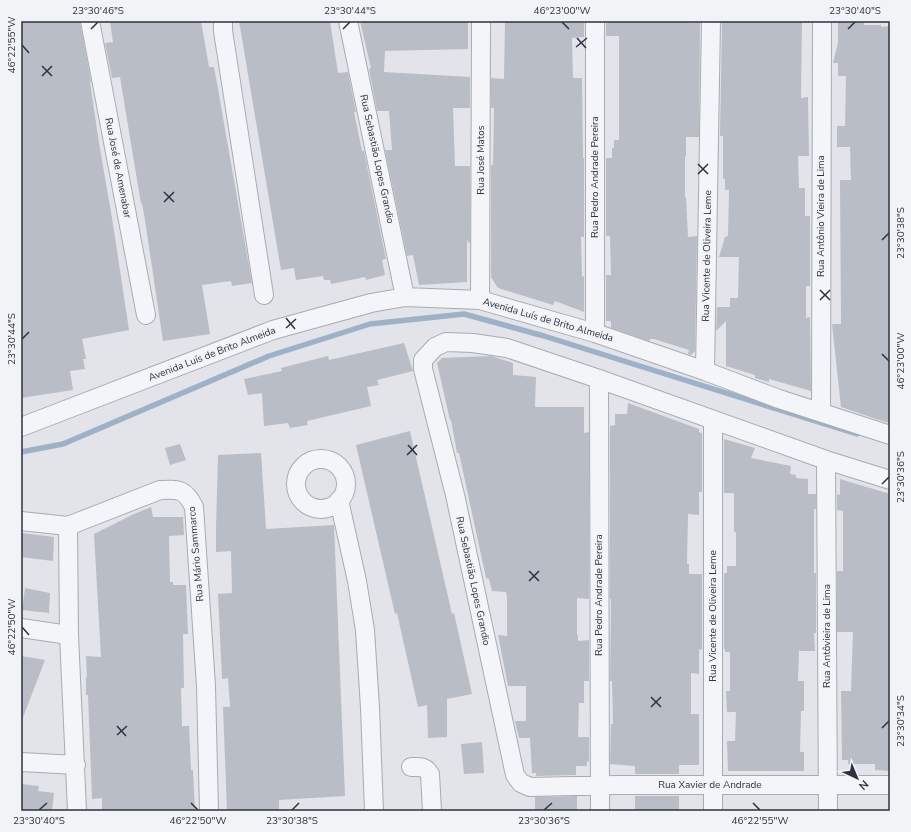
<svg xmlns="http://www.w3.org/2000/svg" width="911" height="832" font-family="'Nunito Sans',sans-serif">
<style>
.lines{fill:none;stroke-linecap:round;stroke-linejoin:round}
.stream{stroke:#9fb1c7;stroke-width:5.5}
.building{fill:#b9bdc6}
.minor-casing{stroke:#a7abb3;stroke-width:20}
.minor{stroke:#f4f5f8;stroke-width:18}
.ticks{fill:none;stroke:#2b3240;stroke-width:1.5}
.labels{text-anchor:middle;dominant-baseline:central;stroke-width:4;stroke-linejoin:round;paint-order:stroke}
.street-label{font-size:10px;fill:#2b3240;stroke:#f1f3f7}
.neatline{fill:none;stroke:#2b3240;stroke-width:1.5}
.ticks-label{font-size:10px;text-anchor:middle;fill:#2b3240}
</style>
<rect width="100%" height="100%" fill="#e2e4e9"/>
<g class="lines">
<path class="stream" d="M 21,452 L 63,444 L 269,356 L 370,324 L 464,314 L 544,336 L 857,434"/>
</g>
<path class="building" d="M 21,21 L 80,21 L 91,81 L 90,82 L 99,143 L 113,224 L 129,330 L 82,339 L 86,359 L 83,359 L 85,369 L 70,371 L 73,390 L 21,398 Z
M 110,21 L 201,21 L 209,67 L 214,67 L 217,83 L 252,283 L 232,286 L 231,281 L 202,285 L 210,334 L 163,341 L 145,220 L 142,203 L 141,204 L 120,77 L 112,78 L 105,43 L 113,42 Z
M 239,21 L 330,21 L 338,73 L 348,72 L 356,112 L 354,112 L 362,151 L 364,151 L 386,259 L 382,260 L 385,275 L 366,280 L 365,277 L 331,284 L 330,280 L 324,280 L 323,276 L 296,280 L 294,268 L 281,270 Z
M 360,21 L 468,21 L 468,49 L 385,51 L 384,72 L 470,77 L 470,108 L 453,108 L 455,166 L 470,166 L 470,244 L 467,240 L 467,282 L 419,285 L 413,255 L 407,256 L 385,150 L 392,150 L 389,111 L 377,111 L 369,69 L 371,68 Z
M 505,21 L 563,21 L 563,23 L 584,23 L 584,37 L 572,38 L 573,78 L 582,78 L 583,158 L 584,158 L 584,237 L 581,237 L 582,277 L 584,276 L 584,312 L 555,301 L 553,305 L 498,288 L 491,277 L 491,165 L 493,165 L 494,108 L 491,108 L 491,78 L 504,79 Z
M 608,21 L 687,21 L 688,23 L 700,22 L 699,137 L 686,137 L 686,156 L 685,156 L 685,197 L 686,197 L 688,237 L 697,236 L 695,351 L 691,355 L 688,354 L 689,350 L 654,339 L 650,339 L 649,341 L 611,328 L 611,321 L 606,321 L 606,275 L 611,275 L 610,236 L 606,236 L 606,158 L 612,158 L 612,148 L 614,148 L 614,140 L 619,140 L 619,36 L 606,36 L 606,23 L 608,23 Z
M 722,21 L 802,21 L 801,98 L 808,97 L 809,156 L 798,156 L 799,188 L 805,188 L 805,216 L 810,216 L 810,286 L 806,286 L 806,318 L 810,317 L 811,391 L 769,379 L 769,382 L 755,378 L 755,375 L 726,366 L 726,321 L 716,331 L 717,307 L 730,307 L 730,298 L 738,298 L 739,257 L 719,257 L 725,237 L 728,236 L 729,190 L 725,190 L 725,179 L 723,179 L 723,136 L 720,136 Z
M 838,21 L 864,21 L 864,25 L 881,25 L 881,27 L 890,26 L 890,423 L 879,420 L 841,407 L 832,324 L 841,324 L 840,180 L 851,180 L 850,147 L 837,147 L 837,126 L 845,126 L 846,76 L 838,76 L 838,63 L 833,63 L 838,43 Z
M 404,343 L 413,371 L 377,380 L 379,385 L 367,387 L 371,406 L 307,421 L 308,425 L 290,428 L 288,423 L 264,426 L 262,393 L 248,395 L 244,379 L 282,371 L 281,368 L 328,356 L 329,360 Z
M 491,356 L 513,363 L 513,375 L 536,377 L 535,407 L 584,407 L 584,433 L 589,432 L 589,599 L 577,598 L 577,635 L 578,635 L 578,641 L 589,640 L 589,681 L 584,681 L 584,703 L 579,703 L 578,737 L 589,737 L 589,762 L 587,761 L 587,766 L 576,766 L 576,775 L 536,776 L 536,773 L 532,773 L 530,738 L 519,738 L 515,721 L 526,721 L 526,686 L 508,686 L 498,635 L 507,636 L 507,596 L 506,592 L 492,591 L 489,579 L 486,578 L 459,453 L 457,453 L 451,420 L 450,420 L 437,363 L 442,358 Z
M 628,403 L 699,429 L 699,432 L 702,433 L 702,492 L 699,492 L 699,515 L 688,514 L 687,564 L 689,564 L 689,574 L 702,574 L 702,649 L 699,650 L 699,674 L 691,673 L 691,714 L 699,714 L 699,765 L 679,765 L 679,774 L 635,774 L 635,766 L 610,764 L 611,724 L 613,724 L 612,681 L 610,681 L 611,599 L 610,599 L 610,426 L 615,425 L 615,414 L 627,414 Z
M 410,431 L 452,614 L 454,613 L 472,694 L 447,699 L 447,737 L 428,738 L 427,705 L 418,707 L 397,613 L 395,614 L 356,445 Z
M 724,439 L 755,448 L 751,458 L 791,466 L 790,474 L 796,475 L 796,478 L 808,479 L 808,494 L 816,494 L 816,509 L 814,509 L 814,573 L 816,573 L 816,633 L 814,633 L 815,651 L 799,651 L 798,681 L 804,681 L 804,711 L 801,711 L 800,752 L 804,752 L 804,771 L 728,771 L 727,741 L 735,741 L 736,712 L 727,712 L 726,691 L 730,691 L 730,652 L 725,652 L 725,649 L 724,649 L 724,573 L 727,573 L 727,566 L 736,566 L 736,532 L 734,532 L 734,493 L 724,493 Z
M 180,444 L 186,460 L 170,465 L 165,448 Z
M 261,453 L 266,529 L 334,525 L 345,796 L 279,800 L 279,811 L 227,811 L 223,707 L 230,707 L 228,678 L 222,679 L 218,594 L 232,593 L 231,551 L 216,552 L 216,529 L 218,455 Z
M 840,479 L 890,494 L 890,771 L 875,770 L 875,764 L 848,764 L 848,760 L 842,760 L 841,691 L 851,691 L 853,632 L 837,632 L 837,571 L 843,571 L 843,511 L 837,510 L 837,494 L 840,495 Z
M 151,507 L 153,517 L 183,517 L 184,535 L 169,536 L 170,582 L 173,582 L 173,585 L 186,585 L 188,634 L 183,634 L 184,688 L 181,688 L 182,726 L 189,726 L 191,770 L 193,770 L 195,811 L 102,811 L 102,798 L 92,799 L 88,695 L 86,695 L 86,677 L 87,677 L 86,656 L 101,657 L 94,534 L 134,514 Z
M 22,533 L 54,537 L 53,561 L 21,557 Z
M 25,588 L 50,593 L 49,613 L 22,610 Z
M 21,656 L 45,660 L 22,720 L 21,720 Z
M 482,742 L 484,773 L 464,774 L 461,744 Z
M 21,784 L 39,786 L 38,791 L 54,793 L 52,811 L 21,811 Z
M 577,796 L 577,811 L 535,811 L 535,797 Z
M 635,796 L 679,796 L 679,811 L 635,811 Z"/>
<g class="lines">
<defs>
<path id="minor" d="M 90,21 L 146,315
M 223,21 L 223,31 L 264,295
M 348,21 L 405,297
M 595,21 L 595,333
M 480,300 L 481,21
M 705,371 L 711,21
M 599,379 L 600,811
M 821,412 L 822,21
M 21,427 L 273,330 L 371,303 L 405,297 L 480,300 L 595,333 L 705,371 L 779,399 L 890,435
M296 484a25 25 0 1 1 50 0a25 25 0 1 1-50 0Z
M 826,460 L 828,811
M 890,480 L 826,460 L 599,379 L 507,348 L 473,343 L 446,342 L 435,347 L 423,360 L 423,369 L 455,495 L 515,775 L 521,783 L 530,787 L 616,785 L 890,785
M 339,500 L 357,581 L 365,630 L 370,708 L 374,811
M 21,521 L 68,526 L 160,490 C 179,489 185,489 194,507 L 206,686 L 209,811
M 68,526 L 69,635 L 77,811
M 21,628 L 69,635
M 21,762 L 76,765
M 411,767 C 420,767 425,766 430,774 L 432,811
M 713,811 L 713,421"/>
</defs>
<use href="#minor" class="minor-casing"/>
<use href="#minor" class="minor"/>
</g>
<path class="ticks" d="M 562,22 L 569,29M 91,29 L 98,22M 343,29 L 350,22M 848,29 L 855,22M 577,38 L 586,48M 22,45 L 29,53M 576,47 L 587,38M 42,66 L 52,76M 42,76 L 52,66M 698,164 L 708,174M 698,174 L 708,164M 164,192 L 174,202M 164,202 L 174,192M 882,240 L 889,233M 820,290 L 830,300M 820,300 L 830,290M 286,318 L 295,329M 286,328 L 296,319M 22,339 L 29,332M 882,354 L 889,361M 408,445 L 417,455M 407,455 L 417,445M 882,484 L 889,477M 529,571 L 539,581M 529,581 L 539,571M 22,627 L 29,635M 651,697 L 661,707M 651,707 L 661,697M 117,726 L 126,736M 882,728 L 889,721M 117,735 L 127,726M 191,803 L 198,810M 753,803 L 760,810M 39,810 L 47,803M 292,810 L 299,803M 544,810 L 552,803"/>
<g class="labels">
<g class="street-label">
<text transform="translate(377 159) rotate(78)">Rua Sebastião Lopes Grandio</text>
<text transform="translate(481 160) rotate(-90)">Rua José Matos</text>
<text transform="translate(118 168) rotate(79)">Rua José de Amenabar</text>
<text transform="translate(595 177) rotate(-90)">Rua Pedro Andrade Pereira</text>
<text transform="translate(821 216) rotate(-90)">Rua Antônio Vieira de Lima</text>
<text transform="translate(707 256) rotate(-89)">Rua Vicente de Oliveira Leme</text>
<text transform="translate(548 320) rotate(16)">Avenida Luís de Brito Almeida</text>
<text transform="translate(212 354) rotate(-21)">Avenida Luís de Brito Almeida</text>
<text transform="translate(196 554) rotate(-95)">Rua Mário Sammarco</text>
<text transform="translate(473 581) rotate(78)">Rua Sebastião Lopes Grandio</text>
<text transform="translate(599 595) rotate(-90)">Rua Pedro Andrade Pereira</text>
<text transform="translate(713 616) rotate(-90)">Rua Vicente de Oliveira Leme</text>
<text transform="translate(827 636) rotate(-90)">Rua Antôvieira de Lima</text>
<text x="710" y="785">Rua Xavier de Andrade</text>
</g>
</g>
<rect width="911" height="832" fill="none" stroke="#f1f3f7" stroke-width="44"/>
<g transform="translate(857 778) rotate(136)" stroke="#f1f3f7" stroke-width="3" paint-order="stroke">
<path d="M0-3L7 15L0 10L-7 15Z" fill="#2b3240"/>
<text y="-6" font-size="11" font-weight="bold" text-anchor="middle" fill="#2b3240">N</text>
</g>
<rect x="22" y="22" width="867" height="788" class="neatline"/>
<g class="ticks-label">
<text x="98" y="14">23°30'46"S</text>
<text x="350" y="14">23°30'44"S</text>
<text x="562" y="14">46°23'00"W</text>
<text x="855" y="14">23°30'40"S</text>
<text transform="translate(11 45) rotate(-90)" y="4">46°22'55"W</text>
<text transform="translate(900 233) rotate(-90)" y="4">23°30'38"S</text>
<text transform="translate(11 339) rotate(-90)" y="4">23°30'44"S</text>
<text transform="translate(900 361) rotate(-90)" y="4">46°23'00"W</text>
<text transform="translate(900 477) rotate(-90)" y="4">23°30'36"S</text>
<text transform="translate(11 627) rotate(-90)" y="4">46°22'50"W</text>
<text transform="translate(900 721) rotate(-90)" y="4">23°30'34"S</text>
<text x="39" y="824">23°30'40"S</text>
<text x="198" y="824">46°22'50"W</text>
<text x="292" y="824">23°30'38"S</text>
<text x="544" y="824">23°30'36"S</text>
<text x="760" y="824">46°22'55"W</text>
</g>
</svg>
